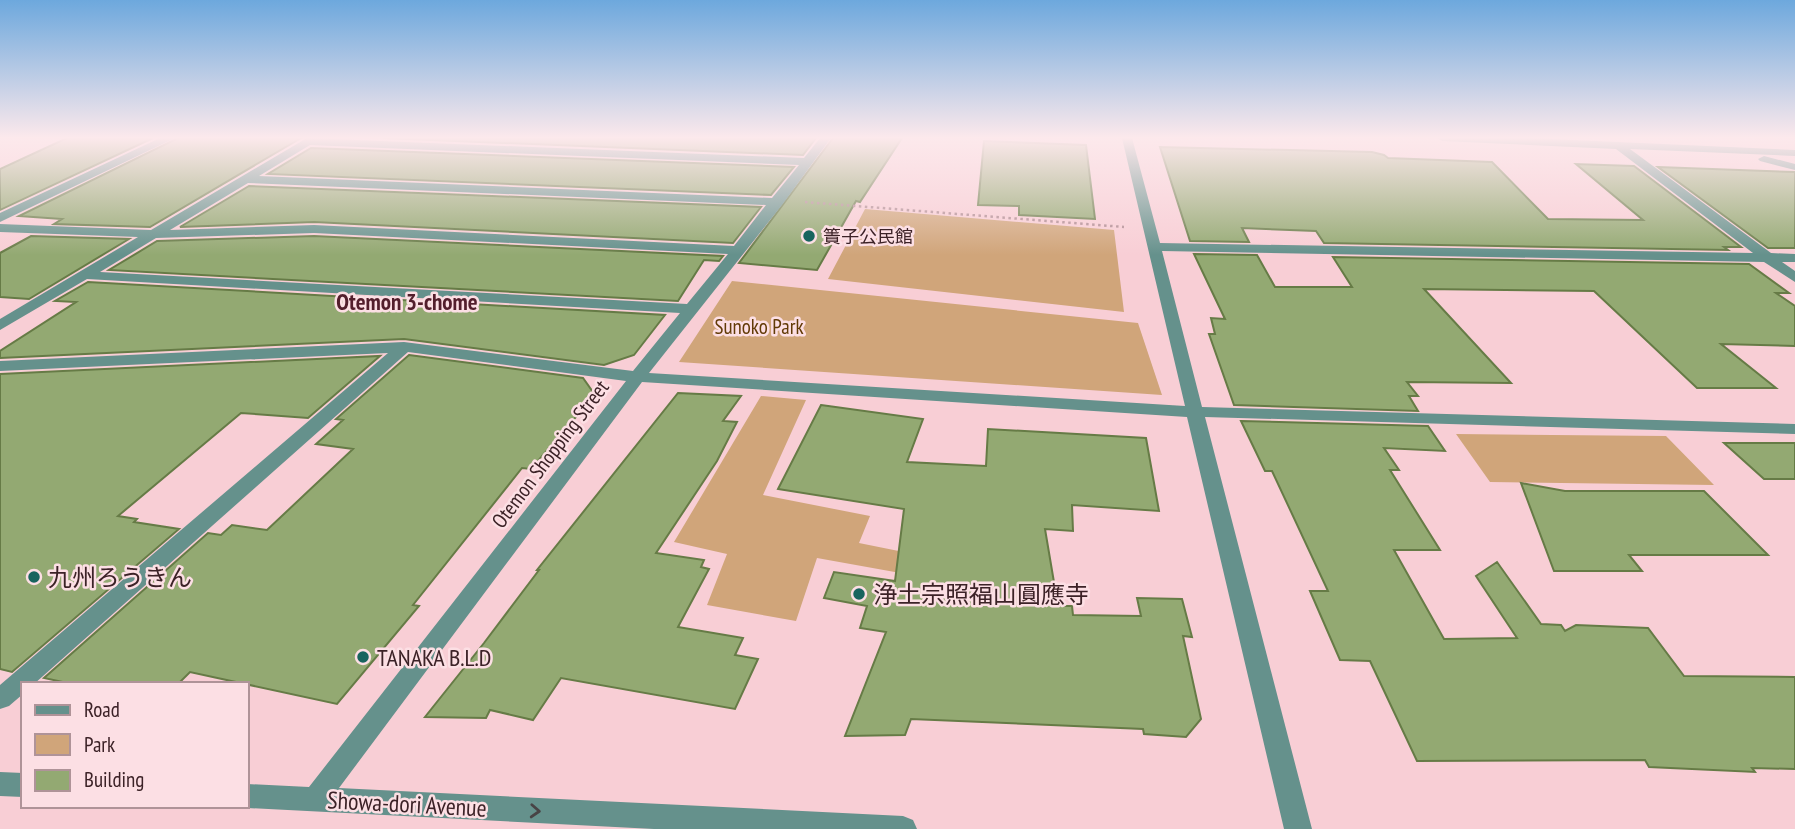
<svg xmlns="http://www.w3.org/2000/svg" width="1795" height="829" font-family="'PT Sans Narrow','Noto Sans JP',sans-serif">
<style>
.green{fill:#d0a57a}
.building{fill:#93a972;stroke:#667b46;stroke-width:2}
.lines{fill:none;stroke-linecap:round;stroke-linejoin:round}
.path{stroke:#ae8a90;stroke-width:2.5;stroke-dasharray:2.5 3.5;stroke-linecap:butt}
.minor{fill:#65918c;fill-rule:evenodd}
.oneway{stroke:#484345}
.poi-dot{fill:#18645e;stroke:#fcdfe4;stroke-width:2.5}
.labels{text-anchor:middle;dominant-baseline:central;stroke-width:5;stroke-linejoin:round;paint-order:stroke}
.far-poi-label{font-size:18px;fill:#3c2227;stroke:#fcdfe4;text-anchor:start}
.park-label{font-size:21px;fill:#623a06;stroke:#fcdfe4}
.street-label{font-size:21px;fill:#3c2227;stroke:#fcdfe4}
.neighbourhood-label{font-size:23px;font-weight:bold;fill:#531e2c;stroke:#fcdfe4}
.near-poi-label{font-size:24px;fill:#3c2227;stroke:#fcdfe4;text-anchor:start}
.near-street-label{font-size:24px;fill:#3c2227;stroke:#fcdfe4}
</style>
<rect width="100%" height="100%" fill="#f8ced5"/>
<path class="green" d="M 865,209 L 1114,230 L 1124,312 L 828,279 Z
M 732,281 L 1138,323 L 1162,395 L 679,362 Z
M 761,396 L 806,400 L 763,495 L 870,516 L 859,543 L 973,566 L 967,585 L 817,558 L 796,621 L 707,605 L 727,554 L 674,542 Z
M 1456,434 L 1666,436 L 1714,485 L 1490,482 Z"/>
<path class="building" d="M 67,138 L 153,138 L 0,210 L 0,169 Z
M 178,138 L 301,138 L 150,227 L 54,224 L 62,219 L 19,216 Z
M 383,138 L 816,138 L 803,155 Z
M 833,138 L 902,138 L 860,202 L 856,201 L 817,270 L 739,263 Z
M 984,141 L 1086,145 L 1095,219 L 1019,215 L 1019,206 L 978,205 Z
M 1160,147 L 1372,152 L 1384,155 L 1388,158 L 1492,162 L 1548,219 L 1643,220 L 1576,164 L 1634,166 L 1741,247 L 1724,247 L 1728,250 L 1324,243 L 1316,231 L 1242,228 L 1249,242 L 1190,241 Z
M 311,148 L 794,167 L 771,195 L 268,174 Z
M 1658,167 L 1795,172 L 1795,248 L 1768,248 Z
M 249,186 L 761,207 L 733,243 L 314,222 L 180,227 Z
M 31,236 L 129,239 L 29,299 L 0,297 L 0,253 Z
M 314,236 L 723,256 L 719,261 L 704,260 L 678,301 L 109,270 L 157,241 Z
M 1194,254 L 1257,255 L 1275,287 L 1352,287 L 1333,257 L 1749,264 L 1789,293 L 1776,293 L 1795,306 L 1795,346 L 1721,344 L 1776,388 L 1697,388 L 1594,291 L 1424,289 L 1511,383 L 1407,382 L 1418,396 L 1409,396 L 1418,411 L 1234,405 L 1209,334 L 1215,334 L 1211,318 L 1225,319 Z
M 88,282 L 665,315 L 634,355 L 604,365 L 404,339 L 0,358 L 0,351 L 76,302 L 55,301 Z
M 409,355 L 583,378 L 595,395 L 531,469 L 522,468 L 413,605 L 419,606 L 337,704 L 190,672 L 178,684 L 72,684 L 44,678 L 208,533 L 221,535 L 232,525 L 267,530 L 353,449 L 316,444 L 343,420 L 336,419 Z
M 380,356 L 308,418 L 241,413 L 118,516 L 137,519 L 134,522 L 179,529 L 12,672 L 0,669 L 0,374 Z
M 678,393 L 741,396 L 723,421 L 737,422 L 717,461 L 656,553 L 704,560 L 701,567 L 709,569 L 678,627 L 743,638 L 735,655 L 758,659 L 735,709 L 561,678 L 533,720 L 490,710 L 486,718 L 425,717 L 484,643 L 539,570 L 537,570 Z
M 821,405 L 923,419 L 907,462 L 986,466 L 988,429 L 1146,438 L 1159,511 L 1072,505 L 1073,531 L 1045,529 L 1058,606 L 1072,606 L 1073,615 L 1141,616 L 1137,598 L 1182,599 L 1192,637 L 1183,636 L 1201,719 L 1186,737 L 1144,734 L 1143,729 L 911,719 L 905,735 L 845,736 L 886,632 L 860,628 L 867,606 L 824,598 L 834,572 L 895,581 L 904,509 L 778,489 Z
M 1241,421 L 1428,426 L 1445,451 L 1384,448 L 1399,470 L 1390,470 L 1440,550 L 1394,550 L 1444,639 L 1517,638 L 1476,576 L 1497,562 L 1541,624 L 1561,625 L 1565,631 L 1576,625 L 1648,628 L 1684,676 L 1795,677 L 1795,769 L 1752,768 L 1755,772 L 1649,767 L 1645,760 L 1417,761 L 1370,661 L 1340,660 L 1310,591 L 1328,591 L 1272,471 L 1265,471 Z
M 1724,443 L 1795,443 L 1795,479 L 1764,479 Z
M 1521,483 L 1565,491 L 1704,491 L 1768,555 L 1629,555 L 1642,571 L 1554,571 Z"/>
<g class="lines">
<path class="path" d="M 805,202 L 1124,227"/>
<path class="minor" d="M 160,138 L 175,138 L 0,222 L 0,213 Z
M 307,138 L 804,158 L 820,138 L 831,138 L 782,205 L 649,373 L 1185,406 L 1122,138 L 1132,138 L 1160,243 L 1753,253 L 1616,149 L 1442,141 L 1437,138 L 1529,138 L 1795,150 L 1795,156 L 1630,149 L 1771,253 L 1795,254 L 1795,262 L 1782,262 L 1795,271 L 1795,282 L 1764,262 L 1162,251 L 1202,407 L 1795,424 L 1795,434 L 1205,417 L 1312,829 L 1284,829 L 1187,417 L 642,382 L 339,788 L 903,816 L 913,820 L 917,829 L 654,829 L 247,808 L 242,806 L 247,806 L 247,784 L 309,787 L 626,381 L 408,352 L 34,684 L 23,684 L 23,694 L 9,706 L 0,709 L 0,685 L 388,353 L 0,371 L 0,361 L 404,342 L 633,371 L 680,313 L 87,279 L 0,330 L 0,319 L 138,237 L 0,232 L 0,224 L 151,230 ZM 310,145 L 799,165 L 772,198 L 259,176 ZM 248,183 L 766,205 L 734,246 L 314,225 L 170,230 ZM 314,233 L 728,254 L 687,304 L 100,272 L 156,238 Z
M 1764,156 L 1795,164 L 1795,170 L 1760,161 L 1758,159 Z
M 0,772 L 23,773 L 23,797 L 0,796 Z"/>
</g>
<defs><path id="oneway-chevron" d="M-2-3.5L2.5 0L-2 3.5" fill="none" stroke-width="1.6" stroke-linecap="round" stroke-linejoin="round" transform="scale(1.75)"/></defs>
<use class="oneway" href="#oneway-chevron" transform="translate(535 811) rotate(3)"/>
<linearGradient id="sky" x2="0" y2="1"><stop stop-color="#6da8dd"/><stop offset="0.54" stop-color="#fce9ec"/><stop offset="1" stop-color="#fce9ec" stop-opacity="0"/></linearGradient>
<rect width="1795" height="255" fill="url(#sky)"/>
<g class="poi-dot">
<circle cx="809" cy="236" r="7"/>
<circle cx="34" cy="577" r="7"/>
<circle cx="859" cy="594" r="7"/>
<circle cx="363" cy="657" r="7"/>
</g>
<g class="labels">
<g class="far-poi-label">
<text x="823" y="236">簀子公民館</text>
</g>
<g class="park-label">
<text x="759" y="326">Sunoko Park</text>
</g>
<g class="street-label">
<text transform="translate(550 454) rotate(-53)">Otemon Shopping Street</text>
</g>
<g class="neighbourhood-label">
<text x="407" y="301">Otemon 3-chome</text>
</g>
<g class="near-poi-label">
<text x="48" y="577">九州ろうきん</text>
<text x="873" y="594">浄土宗照福山圓應寺</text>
<text x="377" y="657">TANAKA B.L.D</text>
</g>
<g class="near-street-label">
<text transform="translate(407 804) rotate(3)">Showa-dori Avenue</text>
</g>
</g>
<rect x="21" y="682" width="228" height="126" fill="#fcdfe4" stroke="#af9398" stroke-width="2"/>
<rect x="35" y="705" width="35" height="10" fill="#65918c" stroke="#af9398" stroke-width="2"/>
<text x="84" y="717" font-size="21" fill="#3c2227">Road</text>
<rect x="35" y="734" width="35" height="21" fill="#d0a57a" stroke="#af9398" stroke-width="2"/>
<text x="84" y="752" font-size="21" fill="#3c2227">Park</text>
<rect x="35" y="770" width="35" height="21" fill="#93a972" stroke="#af9398" stroke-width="2"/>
<text x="84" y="787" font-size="21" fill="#3c2227">Building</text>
</svg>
